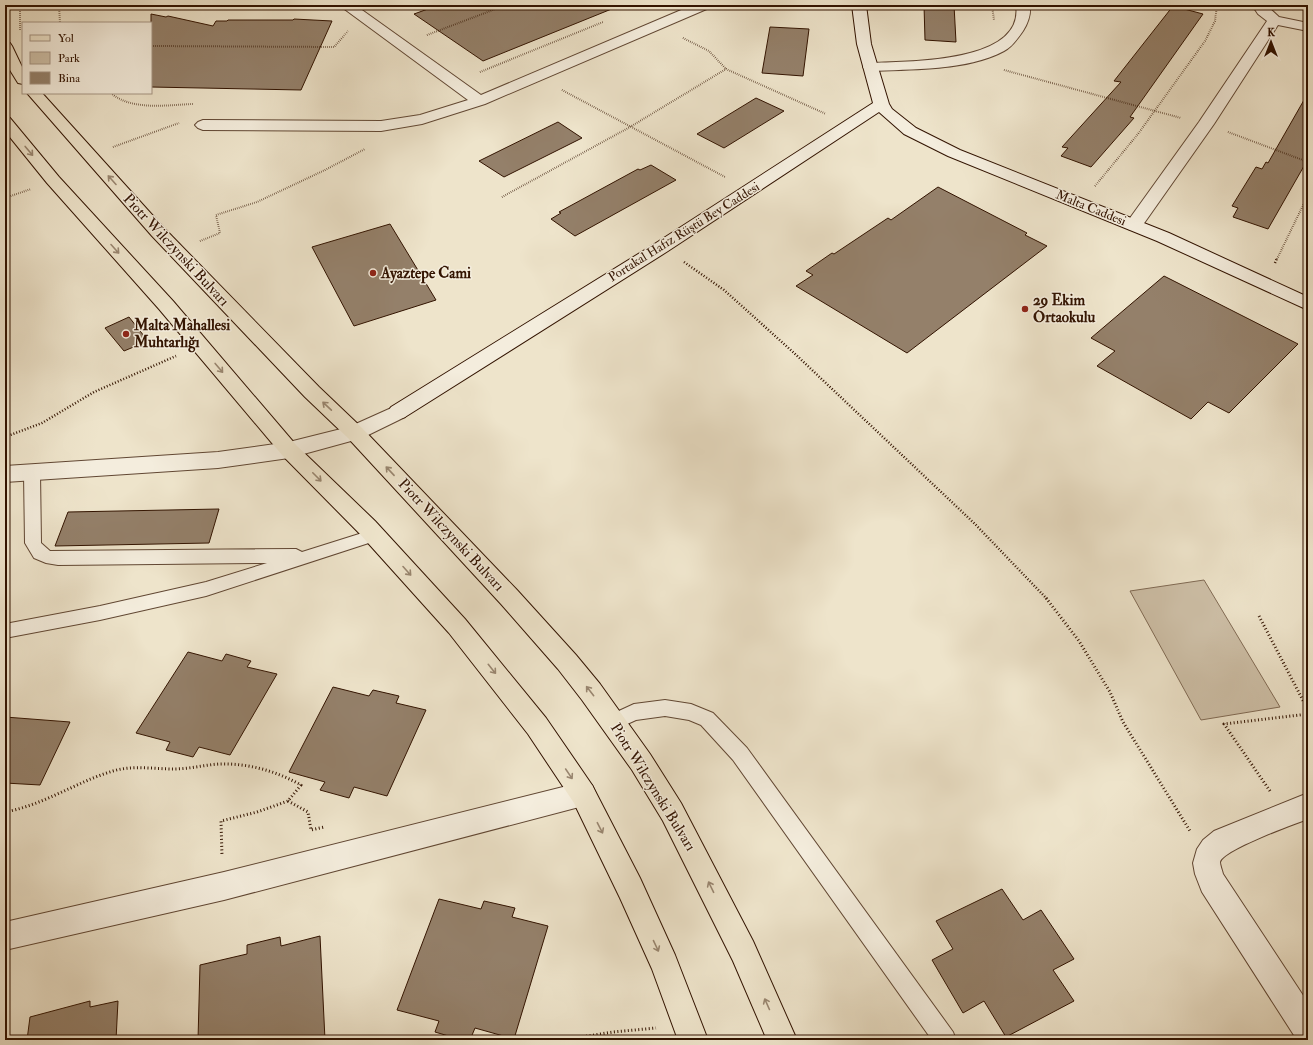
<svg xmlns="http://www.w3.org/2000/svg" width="1313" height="1045" font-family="'IM FELL Double Pica',serif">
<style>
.green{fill:#cec0a8;stroke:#806a54}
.building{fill:#94806a;stroke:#321300}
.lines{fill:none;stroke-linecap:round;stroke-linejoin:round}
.service-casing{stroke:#614733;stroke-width:2}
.minor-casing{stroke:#614733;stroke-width:2}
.tertiary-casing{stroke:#614733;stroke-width:2}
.secondary-casing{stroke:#321300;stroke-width:2}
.primary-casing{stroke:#321300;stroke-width:2}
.path-far2{stroke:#321300;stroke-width:2;stroke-dasharray:0.5 1.5;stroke-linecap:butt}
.path-far1{stroke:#321300;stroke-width:2.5;stroke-dasharray:1 2;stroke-linecap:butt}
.path{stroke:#321300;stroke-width:3;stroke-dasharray:1 2.5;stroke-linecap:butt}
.service{fill:#f4eddd;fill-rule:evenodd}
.minor{fill:#f4eddd;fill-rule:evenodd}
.tertiary{fill:#f4eddd;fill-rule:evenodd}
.secondary{fill:#f4eddd;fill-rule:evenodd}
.primary{fill:#eee4cb;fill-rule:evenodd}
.oneway{stroke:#998670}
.poi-dot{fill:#8f2418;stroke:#f4eddd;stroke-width:1.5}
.labels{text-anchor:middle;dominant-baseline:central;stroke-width:3;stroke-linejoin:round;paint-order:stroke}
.far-street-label{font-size:13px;fill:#321300;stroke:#f4eddd}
.street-label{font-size:15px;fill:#321300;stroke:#f4eddd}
.poi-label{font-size:15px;font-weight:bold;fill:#321300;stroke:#f4eddd;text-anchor:start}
</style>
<rect width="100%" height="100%" fill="#eee4cb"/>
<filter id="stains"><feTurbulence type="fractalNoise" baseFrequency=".005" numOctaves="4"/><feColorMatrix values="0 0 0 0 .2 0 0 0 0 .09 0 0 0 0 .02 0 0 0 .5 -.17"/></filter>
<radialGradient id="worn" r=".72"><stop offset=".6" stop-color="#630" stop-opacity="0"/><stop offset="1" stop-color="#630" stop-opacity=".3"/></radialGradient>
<path class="green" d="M 1204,580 L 1280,707 L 1201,720 L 1130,591 Z"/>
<path class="building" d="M 439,5 L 618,5 L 619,6 L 483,61 L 414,14 Z
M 924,5 L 954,5 L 956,42 L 925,40 Z
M 1173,6 L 1203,14 L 1130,117 L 1134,118 L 1091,167 L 1061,156 L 1068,148 L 1062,147 L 1121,82 L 1114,81 Z
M 151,14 L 166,17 L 168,16 L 213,26 L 216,21 L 227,21 L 228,20 L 293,20 L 294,19 L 332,21 L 301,90 L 151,87 Z
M 770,27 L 809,29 L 803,76 L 762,73 Z
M 1308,93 L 1308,159 L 1268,229 L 1233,217 L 1238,208 L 1232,206 L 1256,167 L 1262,169 L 1266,162 L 1268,163 Z
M 756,98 L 784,111 L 724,148 L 697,134 Z
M 558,122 L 582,138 L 504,177 L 479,161 Z
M 651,165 L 676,180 L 575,236 L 551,219 L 561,213 L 559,212 L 638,169 L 640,170 Z
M 938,187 L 1027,233 L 1025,235 L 1047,246 L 907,353 L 796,286 L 813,275 L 806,271 L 832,253 L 834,254 L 888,218 L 891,220 Z
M 390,224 L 436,300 L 354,326 L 312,247 Z
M 1164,276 L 1298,344 L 1229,413 L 1208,402 L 1191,419 L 1097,366 L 1115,351 L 1091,338 Z
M 129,317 L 148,341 L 124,351 L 105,328 Z
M 219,509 L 209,543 L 55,546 L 68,512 Z
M 188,652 L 222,661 L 226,654 L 251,661 L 247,667 L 277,674 L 230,755 L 199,747 L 193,757 L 166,750 L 170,742 L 136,733 Z
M 333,687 L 369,696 L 373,690 L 399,696 L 396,703 L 426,710 L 387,796 L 354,787 L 349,798 L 320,790 L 325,782 L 289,772 Z
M 5,717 L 70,722 L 40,785 L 5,783 Z
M 1002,889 L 1023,920 L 1041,910 L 1074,959 L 1053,970 L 1074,1001 L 1006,1037 L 984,1001 L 963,1013 L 932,960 L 953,949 L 936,921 Z
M 439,899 L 481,909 L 484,901 L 515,908 L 512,917 L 548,926 L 514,1039 L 475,1028 L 470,1040 L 462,1040 L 435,1032 L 439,1021 L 397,1010 Z
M 320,936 L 325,1040 L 198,1040 L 200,965 L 247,954 L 247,945 L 280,937 L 281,946 Z
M 90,1001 L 90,1007 L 118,1001 L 116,1040 L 27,1040 L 30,1017 Z"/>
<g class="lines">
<defs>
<path id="service" d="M 32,467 L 37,469 L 40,473 L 41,543 L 50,551 L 296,549 L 302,552 L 375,529 L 381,531 L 383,535 L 381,539 L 206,596 L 100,620 L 5,638 L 5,624 L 100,606 L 206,582 L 267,563 L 58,565 L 46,563 L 34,558 L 25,543 L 24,473 L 27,469 Z
M 665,700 L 691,704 L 713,713 L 747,748 L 953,1032 L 956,1040 L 932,1040 L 733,760 L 701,725 L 689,720 L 665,716 L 636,720 L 614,730 L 608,728 L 605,722 L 608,716 L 634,704 Z"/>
<path id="minor" d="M 339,5 L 355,5 L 481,95 L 693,5 L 711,5 L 709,8 L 485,104 L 422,124 L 381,131 L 203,130 L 198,128 L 195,125 L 198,122 L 203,120 L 381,121 L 420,115 L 468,100 Z
M 1016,5 L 1030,5 C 1031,15 1028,23 1023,31 C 1018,38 1012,47 1004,51 C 967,71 911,69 870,71 L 865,70 L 863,67 L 865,64 L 870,63 C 906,61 1025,64 1016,5 Z
M 1252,5 L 1266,5 L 1279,17 L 1308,23 L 1308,31 L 1278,25 L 1214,124 L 1140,229 L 1134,230 L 1128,229 L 1125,225 L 1199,122 L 1267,21 L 1258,14 Z
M 583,782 L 592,785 L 596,794 L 592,803 L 583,806 L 224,900 L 5,950 L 5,922 L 224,872 Z
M 1308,793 L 1308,819 C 1294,824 1223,850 1220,862 C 1220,865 1222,870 1223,874 L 1308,1003 L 1308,1040 L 1297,1040 L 1202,892 L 1195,874 L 1193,863 L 1197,849 L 1203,840 L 1214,831 Z"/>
<path id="tertiary" d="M 398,405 L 405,407 L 408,412 L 405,417 L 362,438 L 289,458 L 218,468 L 5,482 L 5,466 L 218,452 L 289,442 L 349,427 Z"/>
<path id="secondary" d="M 852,5 L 866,5 L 871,44 L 889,104 L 892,109 L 916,128 L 960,150 L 1169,233 L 1308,297 L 1308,310 L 1157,241 L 948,156 L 904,134 L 879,112 L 668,251 L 405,417 L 398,419 L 391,417 L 388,412 L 391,407 L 656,243 L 873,103 L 857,44 Z"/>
<path id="primary" d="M 5,42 L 10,43 L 12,46 L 23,69 L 23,84 L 18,83 L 5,62 Z
M 27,93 L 42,93 L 164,228 L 319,387 L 362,428 L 517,590 L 576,655 L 600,684 L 650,754 L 681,803 L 753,941 L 797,1040 L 767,1040 L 733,961 L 663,821 L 632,770 L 582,700 L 558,669 L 501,604 L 348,438 L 305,397 L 152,236 Z
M 5,116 L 10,118 L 59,177 L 173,301 L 296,445 L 375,521 L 465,619 L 546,718 L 592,785 L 640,878 L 675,955 L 708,1040 L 678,1040 L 652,969 L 620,898 L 574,803 L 528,734 L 449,633 L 359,533 L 282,455 L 159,309 L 47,183 L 5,131 Z"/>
</defs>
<use href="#service" class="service-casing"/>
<use href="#minor" class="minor-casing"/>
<use href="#tertiary" class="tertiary-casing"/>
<use href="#secondary" class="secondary-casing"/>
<use href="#primary" class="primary-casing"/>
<path class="path-far2" d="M 20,5 L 20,30
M 59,5 L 60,23
M 992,5 L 994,20
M 427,35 L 506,5
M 683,38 L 709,51 L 726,69
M 151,46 L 334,47 L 348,31
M 1004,70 L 1181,118
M 480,72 L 603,22
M 562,90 L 725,177
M 111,93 C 131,111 168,105 193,104
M 1228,132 L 1308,162
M 113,147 L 179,123
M 1095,186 L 1138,134 L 1205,41 L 1215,21 L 1217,5
M 502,197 L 630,127 L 726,69 L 826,114
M 5,198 L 31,189
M 200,241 L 220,233 L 216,215 L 257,202 L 325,170 L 365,149
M 1277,259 L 1308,195"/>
<path class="path-far1" d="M 684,262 L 724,290 L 793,352 L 975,524 L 1047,599
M 1275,263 L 1277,258
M 5,437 L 42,423 L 94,392 L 176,356"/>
<path class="path" d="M 1046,598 L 1079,641 L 1110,692 L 1123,722 L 1190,831
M 1259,616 L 1308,710
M 1270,791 L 1224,724 L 1308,714
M 288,801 L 308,812 L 311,830 L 324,827
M 5,812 C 44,805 76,782 113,771 C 133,765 154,769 174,769 C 189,769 204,765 219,764 C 248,763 276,771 301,785 L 288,801 L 257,812 L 221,821 L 222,856
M 562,1040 L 613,1032 L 656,1028"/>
<use href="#service" class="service"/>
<use href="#minor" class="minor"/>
<use href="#tertiary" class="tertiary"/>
<use href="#secondary" class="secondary"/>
<use href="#primary" class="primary"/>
</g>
<defs><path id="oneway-shaft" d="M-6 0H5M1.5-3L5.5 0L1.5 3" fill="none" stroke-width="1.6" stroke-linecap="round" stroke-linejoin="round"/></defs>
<g class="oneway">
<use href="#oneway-shaft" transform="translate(29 151) rotate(50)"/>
<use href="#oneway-shaft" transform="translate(112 180) rotate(-132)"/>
<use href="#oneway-shaft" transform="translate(115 249) rotate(48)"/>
<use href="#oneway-shaft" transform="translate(219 368) rotate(50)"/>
<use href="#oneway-shaft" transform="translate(327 406) rotate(-137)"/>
<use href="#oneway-shaft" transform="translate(390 471) rotate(-133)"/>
<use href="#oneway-shaft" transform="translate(317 477) rotate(45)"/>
<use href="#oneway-shaft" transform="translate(407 571) rotate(48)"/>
<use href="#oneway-shaft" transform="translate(492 669) rotate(51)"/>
<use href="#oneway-shaft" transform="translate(590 691) rotate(-128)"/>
<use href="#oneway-shaft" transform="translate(569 774) rotate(56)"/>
<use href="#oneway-shaft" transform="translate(600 828) rotate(63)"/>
<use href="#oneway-shaft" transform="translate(711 887) rotate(-116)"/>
<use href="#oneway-shaft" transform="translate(656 946) rotate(65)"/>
<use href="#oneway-shaft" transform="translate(767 1004) rotate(-114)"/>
</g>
<g class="poi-dot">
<circle cx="373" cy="273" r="4"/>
<circle cx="1025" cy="309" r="4"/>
<circle cx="126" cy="334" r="4"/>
</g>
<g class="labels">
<g class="far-street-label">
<text transform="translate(1091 208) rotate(22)">Malta Caddesi</text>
<text transform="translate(684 232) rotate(-32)">Portakal Hafız Rüştü Bey Caddesi</text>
</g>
<g class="street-label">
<text transform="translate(176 250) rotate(47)">Piotr Wilczynski Bulvarı</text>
<text transform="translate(451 535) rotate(47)">Piotr Wilczynski Bulvarı</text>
<text transform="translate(653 787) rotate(58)">Piotr Wilczynski Bulvarı</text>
</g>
<g class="poi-label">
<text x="381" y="273">Ayaztepe Cami</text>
<text x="1033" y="300">29 Ekim<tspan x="1033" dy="17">Ortaokulu</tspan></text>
<text x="134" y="325">Malta Mahallesi<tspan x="134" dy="17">Muhtarlığı</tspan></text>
</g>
</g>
<rect width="1313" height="1045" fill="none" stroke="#eee4cb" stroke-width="20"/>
<rect x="6" y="6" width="1301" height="1033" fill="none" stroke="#321300" stroke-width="2"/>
<rect x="10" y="10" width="1293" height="1025" fill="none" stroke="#321300"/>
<rect x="22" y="22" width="130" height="72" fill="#f4eddd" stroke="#a69685"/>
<rect x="30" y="35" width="20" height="6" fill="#eee4cb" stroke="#a69685"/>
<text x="58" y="42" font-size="12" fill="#321300">Yol</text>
<rect x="30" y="52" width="20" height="12" fill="#cec0a8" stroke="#a69685"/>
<text x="58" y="62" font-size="12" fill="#321300">Park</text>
<rect x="30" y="72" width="20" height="12" fill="#94806a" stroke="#a69685"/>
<text x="58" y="82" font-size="12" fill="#321300">Bina</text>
<g transform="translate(1271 42)" stroke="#f4eddd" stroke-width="3" paint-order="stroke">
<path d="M0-3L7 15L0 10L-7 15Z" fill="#321300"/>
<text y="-6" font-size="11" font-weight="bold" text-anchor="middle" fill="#321300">K</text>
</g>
<rect width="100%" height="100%" filter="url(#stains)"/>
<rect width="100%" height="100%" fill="url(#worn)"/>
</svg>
